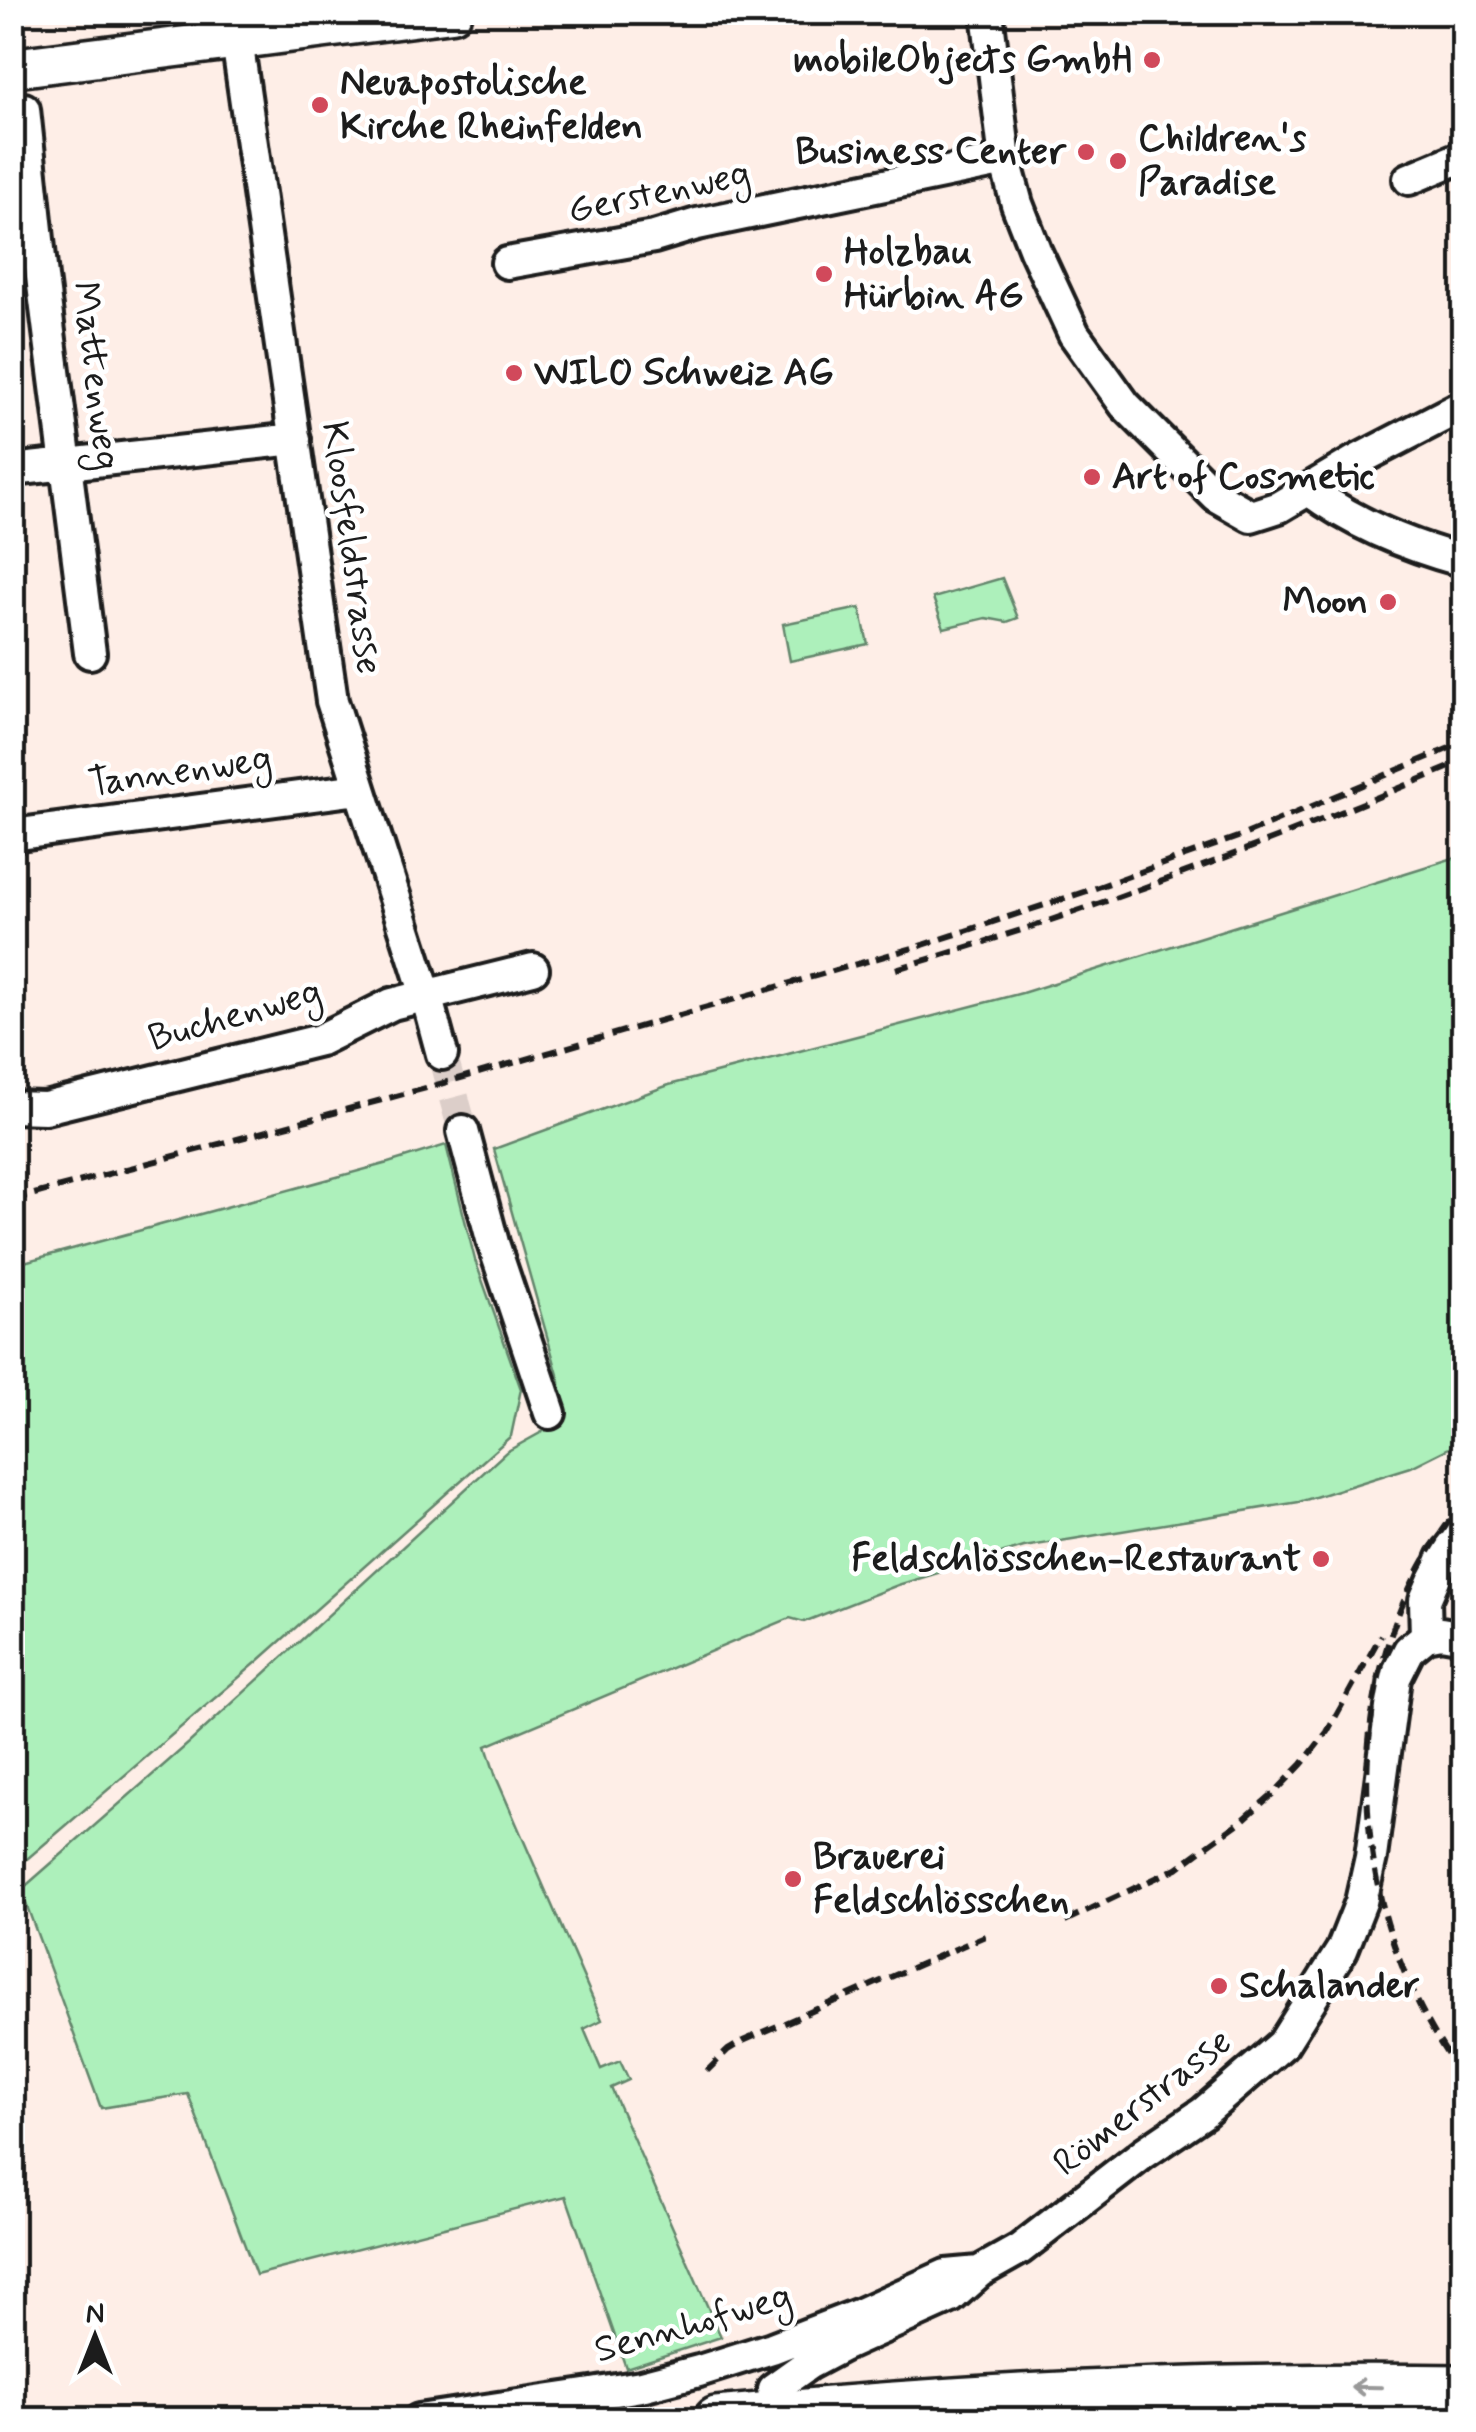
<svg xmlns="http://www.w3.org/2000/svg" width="1476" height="2432" font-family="Mynerve,sans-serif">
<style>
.green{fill:#adf0bb;stroke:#64866c;stroke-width:2.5}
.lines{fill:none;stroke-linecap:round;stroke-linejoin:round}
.minor-tunnel{stroke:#dccec9;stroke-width:30;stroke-dasharray:30 15;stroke-linecap:butt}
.minor-casing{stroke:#1c1c1c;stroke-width:38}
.major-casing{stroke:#1c1c1c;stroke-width:45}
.highway-casing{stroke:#1c1c1c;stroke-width:52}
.minor{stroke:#fff;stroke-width:30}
.major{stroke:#fff;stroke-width:38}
.highway{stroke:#fff;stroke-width:45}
.rail{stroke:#1c1c1c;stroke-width:6;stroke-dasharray:15 8;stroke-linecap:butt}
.oneway{stroke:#999}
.poi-dot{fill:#d1495b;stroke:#fff;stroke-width:4}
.labels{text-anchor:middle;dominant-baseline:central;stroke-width:9;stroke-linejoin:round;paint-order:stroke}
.poi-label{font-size:38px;font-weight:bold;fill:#1c1c1c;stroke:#fff;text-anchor:start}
.street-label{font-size:38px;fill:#1c1c1c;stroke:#fff}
</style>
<rect width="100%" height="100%" fill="#feeee7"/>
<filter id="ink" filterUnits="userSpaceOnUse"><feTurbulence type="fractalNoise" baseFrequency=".01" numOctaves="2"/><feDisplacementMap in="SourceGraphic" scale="20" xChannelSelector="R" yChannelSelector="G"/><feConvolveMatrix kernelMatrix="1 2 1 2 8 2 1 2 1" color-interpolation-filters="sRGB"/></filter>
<g filter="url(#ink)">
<path class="green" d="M 1002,578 L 1018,618 L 1007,622 L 986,618 L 944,628 L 933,598 Z
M 860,608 L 868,644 L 790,661 L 783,624 Z
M 1463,855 L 1463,1441 L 1411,1467 L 1299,1502 L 1024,1547 L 898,1585 L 804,1622 L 790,1618 L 486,1746 L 496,1777 L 602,2020 L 584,2029 L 601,2069 L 620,2061 L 629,2080 L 611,2088 L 721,2337 L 626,2368 L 566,2196 L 256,2275 L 188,2094 L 101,2108 L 21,1890 L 189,1743 L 506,1452 L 560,1422 L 560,1382 L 494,1149 L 669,1085 L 1022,993 Z
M 446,1145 L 475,1260 L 521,1389 L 511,1436 L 257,1662 L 13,1871 L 13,1265 L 388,1163 Z"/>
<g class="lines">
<path class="minor-tunnel" d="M 442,1054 L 463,1131"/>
<defs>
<path id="minor" d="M 987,12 L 1005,160 L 1017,204 L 1035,250 L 1074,334 L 1125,405 L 1216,496 L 1251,516 L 1279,507 L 1356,461 L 1464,405
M 237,40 L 332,701 L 426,995 L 442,1054
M 24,109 L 42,277 L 90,653
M 1409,179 L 1464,156
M 507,263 L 654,237 L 697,224 L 1005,160
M 12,470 L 295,439
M 1309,490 C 1354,524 1409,546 1464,561
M 12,835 L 359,789
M 12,1107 L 45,1108 L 320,1040 L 392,1004 L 533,969
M 463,1131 L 493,1243 L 550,1413
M 1426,1636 L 1425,1600 L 1443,1558 L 1464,1531
M 773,2389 L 808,2364 L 842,2346 L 951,2297 L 979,2272 L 1020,2249 L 1144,2153 L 1203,2113 L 1283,2044 L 1342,1950 L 1361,1902 L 1371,1857 L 1395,1678 L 1409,1650 L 1426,1636 L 1441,1633 L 1464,1637
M 419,2420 L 592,2394 L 641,2386 L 699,2371 L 772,2348 L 860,2314 L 946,2275 L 979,2272"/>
<path id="major" d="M 12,68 L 452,12"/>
<path id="highway" d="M 717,2420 C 967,2396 1212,2384 1464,2388"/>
</defs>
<use href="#minor" class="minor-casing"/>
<use href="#major" class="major-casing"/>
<use href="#highway" class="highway-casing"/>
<use href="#minor" class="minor"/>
<use href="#major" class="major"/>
<use href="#highway" class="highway"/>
<path class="rail" d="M 896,969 C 1090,912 1278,840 1464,761
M 12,1200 L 426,1088 L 923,945 L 1090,890 L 1246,834 L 1464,742
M 1464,1502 C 1330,1665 1340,1912 1464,2078
M 1065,1921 L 1177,1868 L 1243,1820 L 1277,1790 L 1302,1764 L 1327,1732 L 1381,1635
M 707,2071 L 728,2050 L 743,2041 L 985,1936"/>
</g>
<defs><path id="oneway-shaft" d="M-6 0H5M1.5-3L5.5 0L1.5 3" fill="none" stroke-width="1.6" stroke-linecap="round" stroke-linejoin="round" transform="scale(2.5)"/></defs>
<use class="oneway" href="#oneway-shaft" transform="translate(1366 2387) rotate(-179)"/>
</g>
<g class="poi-dot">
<circle cx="1152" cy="60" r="10"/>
<circle cx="320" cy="105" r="10"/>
<circle cx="1086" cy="152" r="10"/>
<circle cx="1118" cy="161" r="10"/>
<circle cx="824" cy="274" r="10"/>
<circle cx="514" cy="373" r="10"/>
<circle cx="1092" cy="477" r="10"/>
<circle cx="1388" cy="602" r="10"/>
<circle cx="1321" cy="1559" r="10"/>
<circle cx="793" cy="1879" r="10"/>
<circle cx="1219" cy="1986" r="10"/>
</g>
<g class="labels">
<g class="poi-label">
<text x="1132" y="60" text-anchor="end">mobileObjects GmbH</text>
<text x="340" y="83">Neuapostolische<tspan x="340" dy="44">Kirche Rheinfelden</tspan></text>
<text x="1138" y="139">Children's<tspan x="1138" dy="44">Paradise</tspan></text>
<text x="1066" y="152" text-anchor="end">Business Center</text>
<text x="844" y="252">Holzbau<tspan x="844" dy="44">Hürbin AG</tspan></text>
<text x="534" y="373">WILO Schweiz AG</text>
<text x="1112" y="477">Art of Cosmetic</text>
<text x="1368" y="602" text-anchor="end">Moon</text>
<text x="1301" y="1559" text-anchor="end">Feldschlösschen-Restaurant</text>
<text x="813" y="1857">Brauerei<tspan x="813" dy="44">Feldschlösschen</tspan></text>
<text x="1239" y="1986">Schalander</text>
</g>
<g class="street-label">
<text transform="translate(659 193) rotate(-12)">Gerstenweg</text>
<text transform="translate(95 376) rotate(83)">Mattenweg</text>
<text transform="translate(351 548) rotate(82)">Kloosfeldstrasse</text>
<text transform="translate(180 772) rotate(-8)">Tannenweg</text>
<text transform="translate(235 1016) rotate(-16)">Buchenweg</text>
<text transform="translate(1143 2103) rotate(-38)">Römerstrasse</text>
<text transform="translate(693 2324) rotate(-16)">Sennhofweg</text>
</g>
</g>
<rect width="1476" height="2432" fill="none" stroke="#fff" stroke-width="50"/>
<rect x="25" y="25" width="1426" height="2382" fill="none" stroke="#1c1c1c" stroke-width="4" filter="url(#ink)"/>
<g transform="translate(95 2337)" stroke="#ffffff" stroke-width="8" paint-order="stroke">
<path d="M0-8L18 38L0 25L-18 38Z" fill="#1c1c1c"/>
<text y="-15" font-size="28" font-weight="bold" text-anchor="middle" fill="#1c1c1c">N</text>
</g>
</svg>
